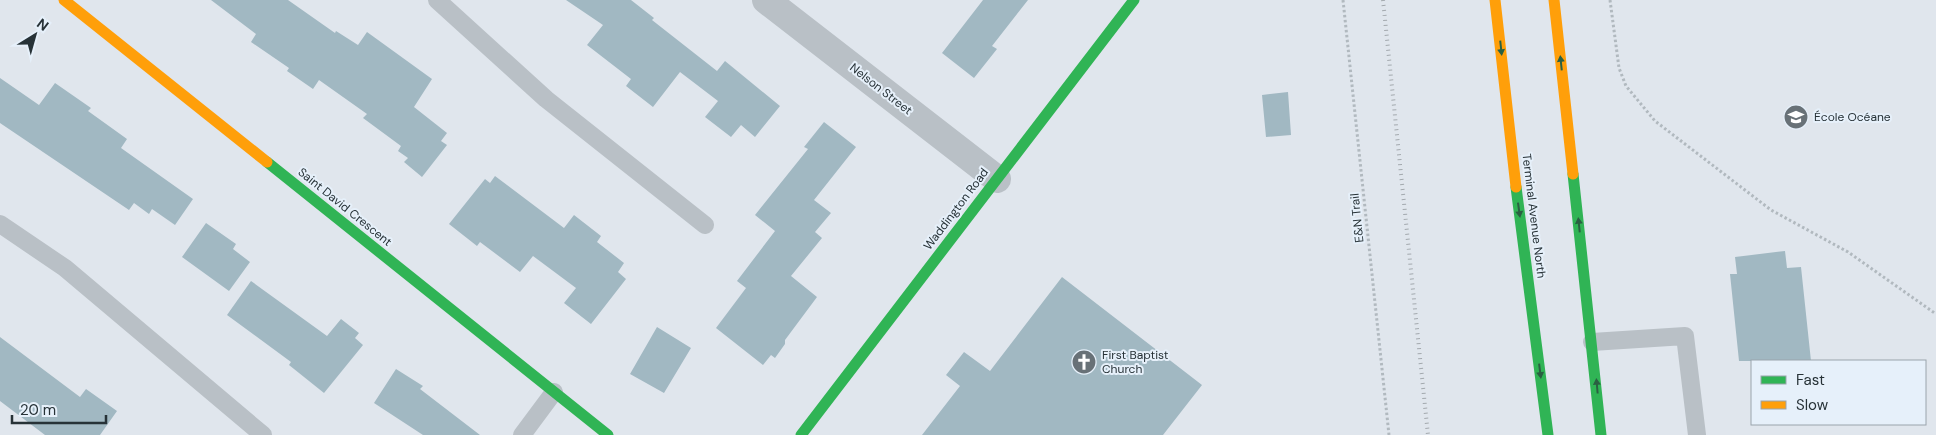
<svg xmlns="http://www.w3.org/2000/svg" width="1936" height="435" font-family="'DM Sans',sans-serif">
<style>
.building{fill:#a1b8c2}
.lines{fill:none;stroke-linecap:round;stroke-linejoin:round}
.path{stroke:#b1b9bf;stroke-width:3;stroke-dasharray:2.5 2.5;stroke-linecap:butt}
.lane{stroke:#b9c0c6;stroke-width:18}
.street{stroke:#b9c0c6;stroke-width:28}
.fast{stroke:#30b455;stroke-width:11}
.slow{stroke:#ff9f0a;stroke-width:11}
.rail{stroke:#a3a9ae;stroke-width:4;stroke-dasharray:1 4;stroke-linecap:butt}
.oneway{fill:#2a6042}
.labels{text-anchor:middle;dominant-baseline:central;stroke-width:4;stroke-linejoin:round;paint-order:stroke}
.street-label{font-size:12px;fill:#273237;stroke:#e6f0fa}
.poi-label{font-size:12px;fill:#273237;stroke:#e6f0fa;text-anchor:start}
</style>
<rect width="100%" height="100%" fill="#e0e6ed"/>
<path class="building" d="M 211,0 L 288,0 L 335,33 L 336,31 L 358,45 L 367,32 L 432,79 L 414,107 L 447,133 L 441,141 L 447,145 L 422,177 L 404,162 L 408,158 L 398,151 L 401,146 L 363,118 L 367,114 L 319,80 L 313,89 L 287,71 L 289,68 L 251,42 L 256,34 Z
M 566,0 L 631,0 L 654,18 L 652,20 L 717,71 L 725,61 L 780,106 L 755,137 L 741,125 L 731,137 L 705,117 L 718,101 L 680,72 L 653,107 L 626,86 L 631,79 L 587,45 L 603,25 Z
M 983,0 L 1028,0 L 992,46 L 997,49 L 974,78 L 942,53 Z
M 0,78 L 39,105 L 55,83 L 91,108 L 88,111 L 127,139 L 121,148 L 193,199 L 175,225 L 152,209 L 149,214 L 134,203 L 129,210 L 0,123 Z
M 1288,92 L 1291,135 L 1266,137 L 1262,95 Z
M 824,122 L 856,147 L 814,200 L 831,213 L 815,232 L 822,238 L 791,276 L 817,297 L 785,340 L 785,344 L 775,358 L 771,355 L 763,365 L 716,328 L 746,288 L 737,281 L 775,231 L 755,215 L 808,149 L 804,147 Z
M 495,176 L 564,228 L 574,215 L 601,236 L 597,242 L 624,263 L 618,272 L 626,279 L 591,324 L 564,303 L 576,288 L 533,256 L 520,272 L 480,242 L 477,246 L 449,224 L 485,179 L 490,183 Z
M 206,223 L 236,244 L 233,249 L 250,262 L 229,291 L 182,257 Z
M 1785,251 L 1787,268 L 1801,267 L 1811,361 L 1739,361 L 1730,274 L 1737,274 L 1735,257 Z
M 1062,277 L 1202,385 L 1163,435 L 922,435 L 960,386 L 946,375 L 964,352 L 990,371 Z
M 251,281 L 327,336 L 341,319 L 359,333 L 355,338 L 363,345 L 324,393 L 289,365 L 291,362 L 227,315 Z
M 657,327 L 691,348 L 664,393 L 630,374 Z
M 0,337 L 80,397 L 86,389 L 117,411 L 100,435 L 45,435 L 0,401 Z
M 396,369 L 423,386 L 420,389 L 480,435 L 423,435 L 374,403 Z"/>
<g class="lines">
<path class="path" d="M 1343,0 L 1389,435
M 1610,0 L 1619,68 L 1626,86 L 1655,121 L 1771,210 L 1848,252 L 1936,314"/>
<path class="lane" d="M 437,0 L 546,99 L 705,225
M 0,224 L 65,268 L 263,435
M 1592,342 L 1685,336 L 1697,435
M 522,435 L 554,392"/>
<path class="street" d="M 766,0 L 997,179"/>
<path class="fast" d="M 267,162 L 608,435
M 1573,174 L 1601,435
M 1516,187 L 1548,435
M 801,435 L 1134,0"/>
<path class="slow" d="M 64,0 L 267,162
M 1495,0 L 1516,187
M 1554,0 L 1573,174"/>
<path class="rail" d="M 1383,0 L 1428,435"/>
</g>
<defs><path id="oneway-solid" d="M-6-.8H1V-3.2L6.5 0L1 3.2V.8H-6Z" transform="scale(1.25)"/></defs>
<g class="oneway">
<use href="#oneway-solid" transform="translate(1501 48) rotate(84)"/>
<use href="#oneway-solid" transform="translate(1561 63) rotate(-96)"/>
<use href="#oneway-solid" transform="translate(1519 210) rotate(82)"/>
<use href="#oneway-solid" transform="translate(1579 225) rotate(-96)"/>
<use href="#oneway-solid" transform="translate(1540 371) rotate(83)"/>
<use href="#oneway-solid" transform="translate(1597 386) rotate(-95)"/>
</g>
<defs>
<symbol id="school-disc" viewBox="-11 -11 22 22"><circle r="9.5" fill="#687177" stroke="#e6f0fa"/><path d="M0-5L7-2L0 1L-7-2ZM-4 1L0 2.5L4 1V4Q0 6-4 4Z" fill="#fff"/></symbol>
<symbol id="church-disc" viewBox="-11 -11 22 22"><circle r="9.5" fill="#687177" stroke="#e6f0fa"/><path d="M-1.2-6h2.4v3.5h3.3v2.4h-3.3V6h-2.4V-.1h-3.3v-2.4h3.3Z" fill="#fff"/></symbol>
</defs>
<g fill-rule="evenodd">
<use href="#school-disc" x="1782" y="103" width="28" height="28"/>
<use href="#church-disc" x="1070" y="348" width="28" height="28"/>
</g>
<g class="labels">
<g class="street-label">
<text transform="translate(881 89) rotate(38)">Nelson Street</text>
<text transform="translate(345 207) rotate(39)">Saint David Crescent</text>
<text transform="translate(956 209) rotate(-53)">Waddington Road</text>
<text transform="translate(1534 216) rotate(83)">Terminal Avenue North</text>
<text transform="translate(1357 218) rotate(-96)">E&amp;N Trail</text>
</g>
<g class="poi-label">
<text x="1814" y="117">École Océane</text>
<text x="1102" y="355">First Baptist<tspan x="1102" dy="14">Church</tspan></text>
</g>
</g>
<rect x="1751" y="360" width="175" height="65" fill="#e6f0fa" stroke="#9aa4ac"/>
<rect x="1761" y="376" width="25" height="8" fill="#30b455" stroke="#9aa4ac"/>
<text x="1796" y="385" font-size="15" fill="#273237">Fast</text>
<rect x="1761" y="401" width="25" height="8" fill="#ff9f0a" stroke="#9aa4ac"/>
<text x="1796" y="410" font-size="15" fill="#273237">Slow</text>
<g transform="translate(35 35) rotate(37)" stroke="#e6f0fa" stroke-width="4" paint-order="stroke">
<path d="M0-4L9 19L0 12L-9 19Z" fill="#273237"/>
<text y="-8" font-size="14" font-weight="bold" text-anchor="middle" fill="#273237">N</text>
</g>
<path d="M12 415v8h94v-8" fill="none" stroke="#273237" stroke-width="2.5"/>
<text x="20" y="415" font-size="15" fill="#273237" stroke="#e6f0fa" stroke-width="4" paint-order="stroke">20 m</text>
</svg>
